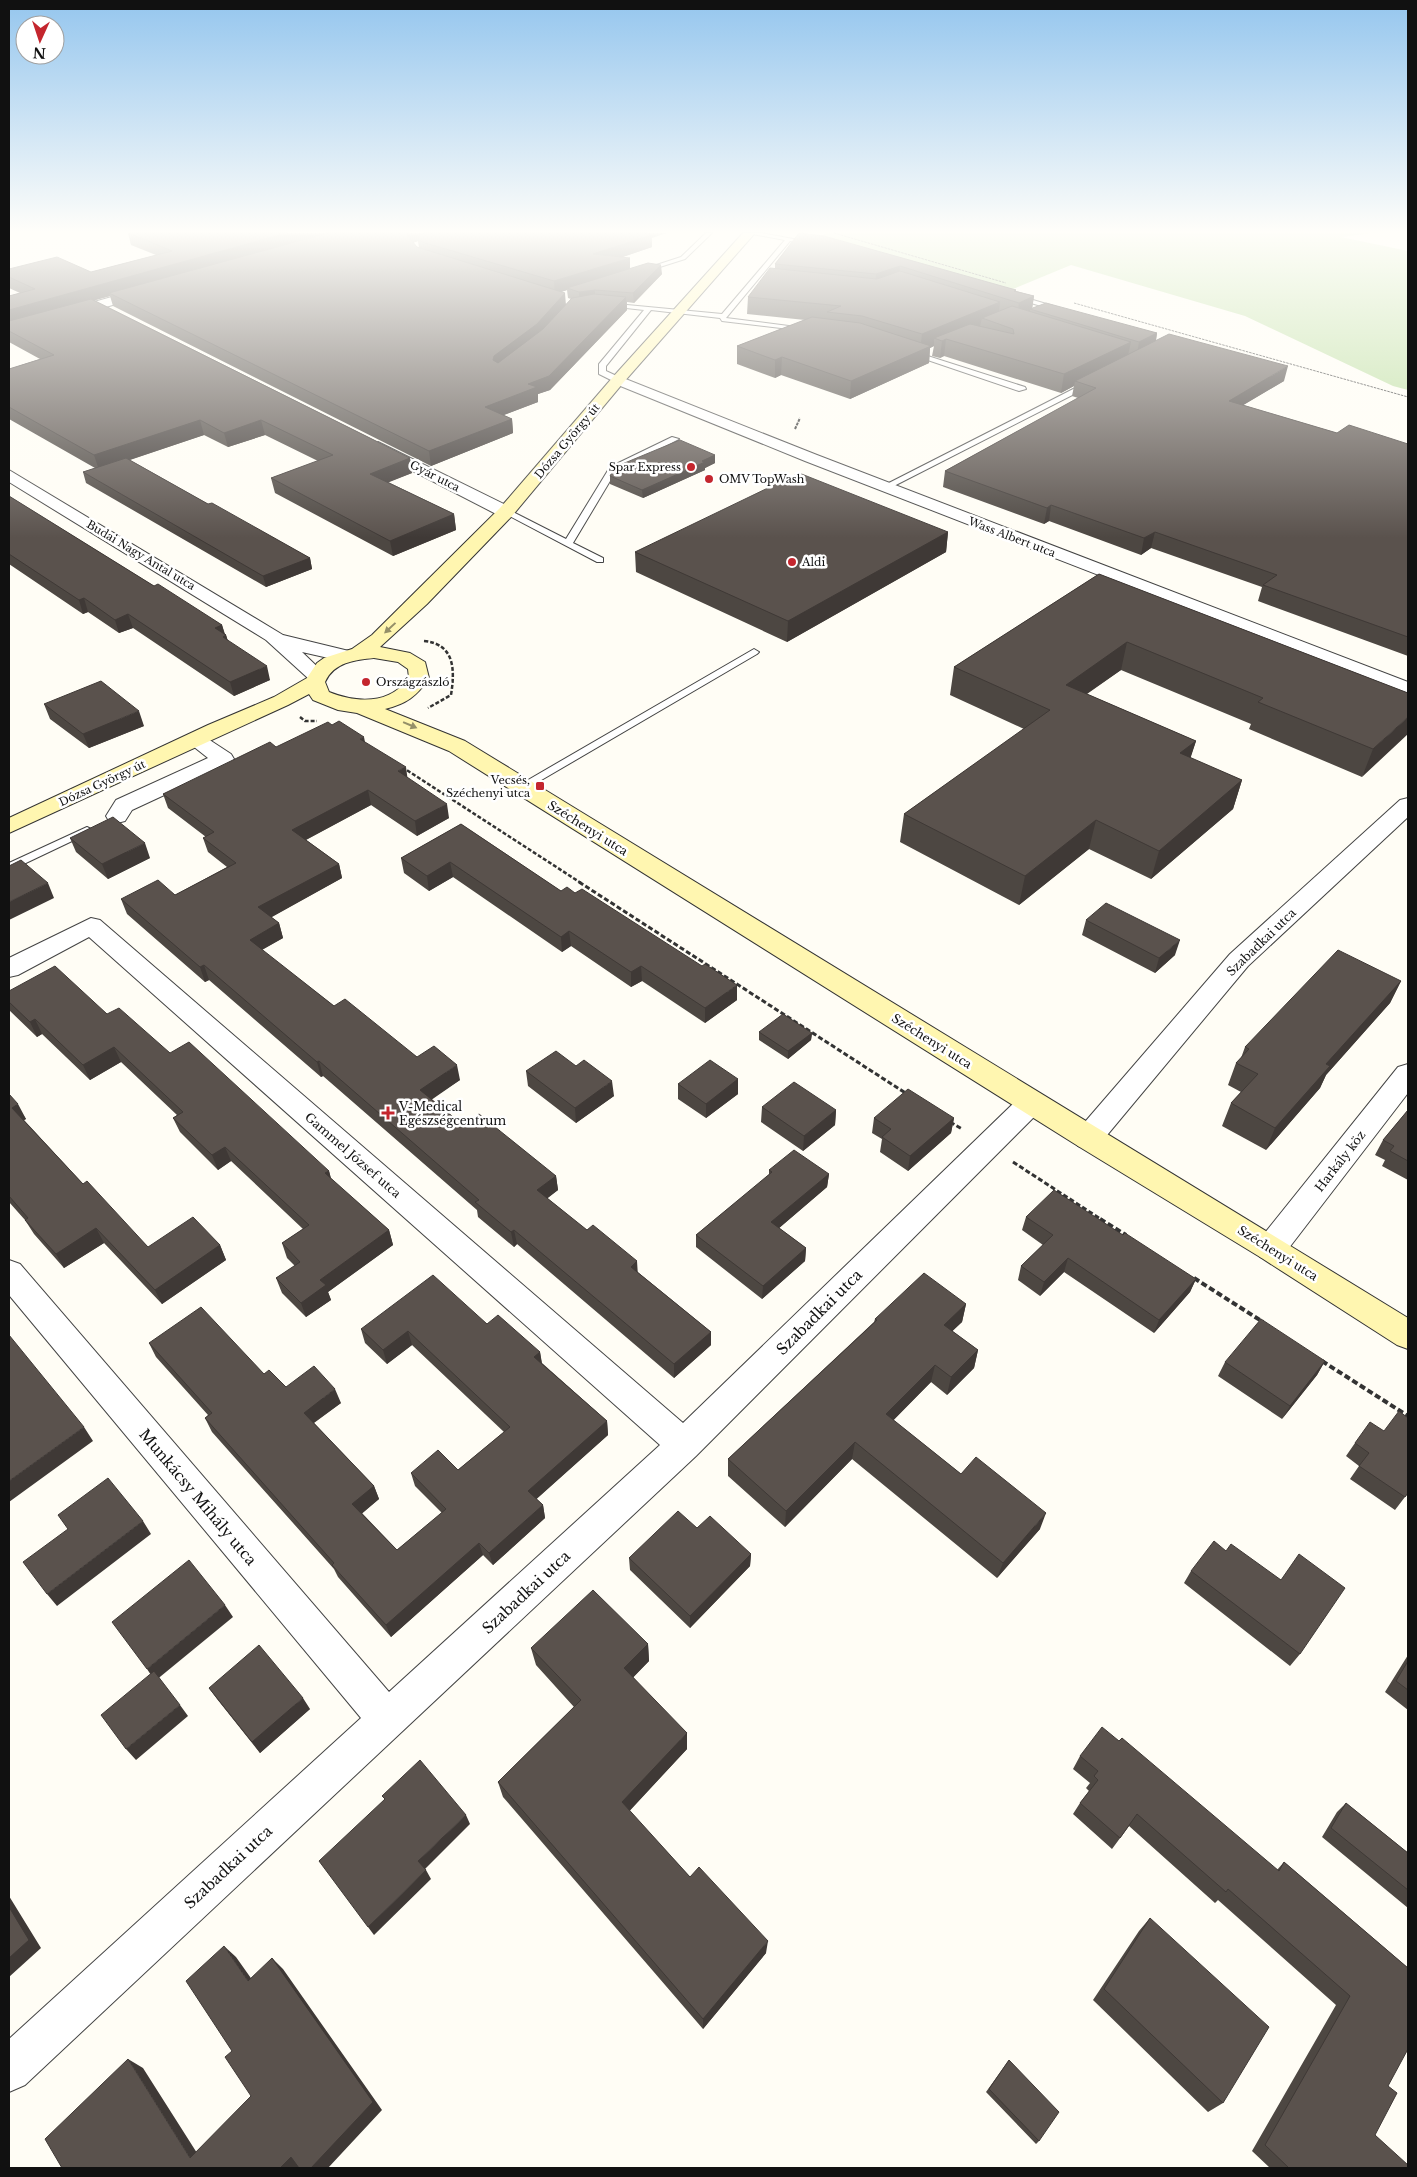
<svg xmlns="http://www.w3.org/2000/svg" width="1417" height="2177" font-family="'Libre Baskerville',serif">
<style>
.forest{fill:#b9dc9c}
.lines{fill:none;stroke-linecap:round;stroke-linejoin:round}
.lane-casing{stroke:#444;stroke-width:2}
.street-casing{stroke:#444;stroke-width:2}
.secondary-casing{stroke:#333;stroke-width:2}
.path-far4{stroke:#333;stroke-width:1;stroke-dasharray:2.5 1;stroke-linecap:butt}
.path-far3{stroke:#333;stroke-width:2;stroke-dasharray:3 1;stroke-linecap:butt}
.path-far2{stroke:#333;stroke-width:2.5;stroke-dasharray:4 2;stroke-linecap:butt}
.path-far1{stroke:#333;stroke-width:3;stroke-dasharray:5 2.5;stroke-linecap:butt}
.path{stroke:#333;stroke-width:4;stroke-dasharray:6 3;stroke-linecap:butt}
.lane{fill:#fff;fill-rule:evenodd}
.street{fill:#fff;fill-rule:evenodd}
.secondary{fill:#fff6b0;fill-rule:evenodd}
.wall{fill:#4d4742;fill-rule:evenodd}
.shaded-wall{fill:#3f3936}
.building{fill:#5a524d;stroke:#3f3936}
.oneway{fill:#948f68}
.poi-dot{fill:#c4262e;stroke:#fff;stroke-width:2}
.labels{text-anchor:middle;dominant-baseline:central;stroke-width:5;stroke-linejoin:round;paint-order:stroke}
.far-street-label{font-size:11px;fill:#111;stroke:#fff}
.far-poi-label{font-size:11px;fill:#111;stroke:#fff;text-anchor:start}
.street-label{font-size:12px;fill:#111;stroke:#fff}
.poi-label{font-size:12px;fill:#111;stroke:#fff;text-anchor:start}
.near-street-label{font-size:15px;fill:#111;stroke:#fff}
</style>
<rect width="100%" height="100%" fill="#fffdf5"/>
<path class="forest" d="M 827,233 L 1373,233 L 1341,237 L 1408,251 L 1408,390 L 1393,386 L 1245,316 L 1071,265 L 1006,292 L 816,238 Z"/>
<g class="lines">
<defs>
<path id="lane" d="M 706,233 L 712,233 L 685,259 L 644,272 L 641,270 L 681,257 Z
M 747,233 L 761,233 L 815,243 L 812,245 L 790,241 L 726,318 L 804,328 L 806,331 L 722,321 L 720,318 L 651,310 L 606,366 L 606,371 L 621,378 L 621,382 L 615,382 L 599,374 L 599,364 L 644,310 L 608,306 L 606,303 L 722,314 L 785,240 Z
M 1016,295 L 1060,308 L 1061,309 L 1058,311 L 1014,298 Z
M 912,351 L 1025,387 L 1026,389 L 1019,391 L 910,354 Z
M 1085,383 L 1092,385 L 888,489 L 881,487 Z
M 672,437 L 679,439 L 616,471 L 573,543 L 603,558 L 603,562 L 597,562 L 502,512 L 509,510 L 566,539 L 610,467 Z
M 754,649 L 759,652 L 757,654 L 526,789 L 518,789 L 516,787 Z
M 87,827 L 93,830 L 91,832 L 9,871 L 9,863 Z"/>
<path id="street" d="M 147,287 L 152,288 L 153,291 L 152,294 L 9,334 L 9,326 Z
M 618,376 L 817,455 L 1408,682 L 1408,695 L 805,461 L 613,383 L 611,380 Z
M 378,442 L 512,508 L 514,512 L 512,516 L 500,516 L 372,450 L 370,447 Z
M 9,470 L 283,635 L 353,652 L 356,656 L 353,660 L 346,662 L 302,652 L 327,676 L 324,680 L 317,682 L 310,680 L 266,640 L 9,482 Z
M 195,733 L 202,735 L 231,754 L 234,759 L 231,764 L 132,810 L 125,821 L 117,823 L 109,821 L 106,816 L 116,800 L 208,758 L 184,739 L 188,735 Z
M 1408,798 L 1408,817 L 1248,966 L 1098,1146 L 1088,1149 L 1078,1146 L 1074,1138 L 1078,1130 L 1230,954 L 1400,800 Z
M 91,918 L 100,920 L 683,1423 L 1021,1096 L 1031,1093 L 1041,1096 L 1045,1103 L 1041,1110 L 696,1456 L 25,2085 L 9,2092 L 9,2039 L 361,1718 L 9,1295 L 9,1260 L 20,1264 L 389,1692 L 660,1445 L 89,937 L 18,975 L 9,977 L 9,958 Z
M 1408,1064 L 1408,1093 L 1282,1257 L 1271,1260 L 1260,1257 L 1256,1248 L 1260,1239 L 1398,1067 Z"/>
<path id="secondary" d="M 743,233 L 755,233 L 623,383 L 512,516 L 427,604 L 380,647 L 410,653 L 425,662 L 429,678 C 417,696 406,704 385,709 L 465,741 L 1408,1318 L 1408,1349 L 1397,1345 L 1260,1257 L 1078,1146 L 449,751 L 357,713 L 338,710 L 313,700 L 309,694 L 288,705 L 9,833 L 9,818 L 208,725 L 274,697 L 307,678 L 317,663 L 324,658 L 352,649 L 372,635 L 500,508 L 613,377 ZM 374,658 L 398,662 L 408,669 L 409,678 C 389,705 357,703 329,692 L 325,682 C 334,662 355,660 374,658 Z"/>
</defs>
<use href="#lane" class="lane-casing"/>
<use href="#street" class="street-casing"/>
<use href="#secondary" class="secondary-casing"/>
<path class="path-far4" d="M 834,233 L 1006,283
M 1074,303 L 1408,397"/>
<path class="path-far3" d="M 795,429 L 800,418"/>
<path class="path-far2" d="M 424,641 C 455,644 455,670 451,695 L 428,708
M 300,717 L 305,721 L 317,721
M 402,767 L 581,883"/>
<path class="path-far1" d="M 579,882 L 907,1094
M 950,1122 L 962,1129
M 1013,1162 L 1102,1220"/>
<path class="path" d="M 1100,1219 L 1126,1235
M 1194,1278 L 1263,1322
M 1322,1361 L 1408,1416"/>
<use href="#lane" class="lane"/>
<use href="#street" class="street"/>
<use href="#secondary" class="secondary"/>
</g>
<path class="wall" d="M 128,233 L 652,238 L 652,247 L 622,257 L 630,269 L 662,274 L 634,303 L 627,302 L 627,310 L 550,390 L 538,394 L 538,402 L 503,415 L 512,419 L 513,433 L 431,466 L 113,306 L 110,296 L 94,300 L 410,458 L 412,473 L 388,482 L 454,514 L 456,530 L 393,556 L 275,493 L 271,478 L 318,461 L 265,435 L 228,447 L 204,435 L 130,460 L 208,504 L 310,558 L 312,569 L 266,587 L 86,483 L 83,472 L 95,468 L 9,419 L 9,369 L 40,359 L 9,342 L 9,296 L 20,293 L 9,288 L 9,269 L 91,272 L 156,255 L 131,245 ZM 418,241 L 419,248 L 417,247 L 413,243 ZM 567,290 L 568,298 L 571,299 L 566,305 L 561,292 Z
M 799,233 L 1016,290 L 1016,291 L 1034,296 L 1032,308 L 1157,333 L 1156,341 L 1284,381 L 1243,405 L 1337,433 L 1408,444 L 1408,656 L 1258,601 L 1262,587 L 1151,548 L 1141,555 L 1049,521 L 1044,524 L 943,487 L 945,471 L 1078,398 L 1072,396 L 1074,386 L 1061,393 L 944,356 L 940,358 L 932,356 L 934,346 L 930,348 L 929,363 L 850,399 L 781,375 L 775,378 L 737,364 L 737,346 L 805,320 L 747,314 L 748,297 L 775,268 L 775,264 Z
M 715,455 L 715,463 L 705,468 L 705,470 L 643,498 L 610,484 L 610,476 Z
M 9,495 L 9,496 L 154,586 L 222,625 L 225,634 L 226,635 L 228,641 L 270,680 L 234,696 L 133,628 L 119,633 L 88,612 L 83,614 L 9,564 Z
M 948,532 L 946,552 L 787,642 L 636,572 L 635,552 Z
M 1099,574 L 1408,693 L 1362,777 L 1249,729 L 1251,724 L 1121,670 L 1087,694 L 1196,741 L 1190,758 L 1242,780 L 1233,809 L 1151,879 L 1089,849 L 1019,905 L 900,842 L 904,814 L 1024,729 L 950,695 L 954,667 Z
M 44,704 L 144,726 L 89,748 L 50,719 Z
M 332,725 L 365,743 L 408,778 L 449,818 L 417,836 L 371,805 L 306,840 L 339,864 L 342,878 L 271,917 L 279,923 L 283,938 L 262,950 L 334,1006 L 417,1057 L 460,1080 L 431,1099 L 463,1125 L 556,1176 L 558,1190 L 547,1198 L 711,1332 L 711,1345 L 674,1378 L 517,1244 L 514,1247 L 478,1217 L 477,1210 L 323,1076 L 321,1077 L 209,980 L 205,982 L 127,914 L 121,899 L 175,895 L 227,867 L 208,852 L 203,838 L 206,837 L 168,808 L 163,794 Z
M 461,824 L 561,891 L 737,1000 L 705,1023 L 642,981 L 631,987 L 571,946 L 562,952 L 453,877 L 429,891 L 404,873 L 401,858 Z
M 70,838 L 150,858 L 108,879 L 76,852 Z
M 1086,920 L 1175,955 L 1155,973 L 1082,935 Z
M 1401,981 L 1390,1003 L 1326,1075 L 1320,1088 L 1266,1150 L 1222,1126 L 1231,1103 L 1241,1092 L 1228,1085 L 1236,1063 L 1241,1058 L 1245,1047 Z
M 9,991 L 107,1014 L 170,1053 L 329,1171 L 331,1179 L 389,1230 L 393,1245 L 328,1292 L 331,1300 L 306,1317 L 282,1293 L 276,1278 L 295,1266 L 287,1258 L 282,1243 L 303,1229 L 231,1161 L 218,1170 L 180,1132 L 173,1118 L 177,1115 L 121,1062 L 90,1080 L 42,1034 L 37,1037 L 9,1010 Z
M 759,1032 L 812,1033 L 811,1040 L 788,1059 L 759,1040 Z
M 576,1066 L 614,1096 L 576,1123 L 528,1086 L 526,1071 Z
M 738,1079 L 738,1094 L 706,1118 L 678,1099 L 678,1084 Z
M 9,1094 L 26,1119 L 24,1120 L 83,1184 L 148,1247 L 220,1245 L 226,1260 L 162,1304 L 104,1243 L 64,1268 L 34,1234 L 25,1220 L 9,1202 Z
M 762,1107 L 836,1110 L 835,1125 L 803,1151 L 761,1122 Z
M 1408,1110 L 1408,1180 L 1382,1166 L 1385,1160 L 1375,1155 L 1383,1140 Z
M 874,1118 L 954,1118 L 951,1133 L 908,1171 L 880,1152 L 882,1139 L 872,1133 Z
M 769,1170 L 829,1174 L 827,1187 L 779,1228 L 806,1248 L 805,1261 L 762,1299 L 696,1247 L 696,1235 L 769,1175 Z
M 1026,1217 L 1123,1235 L 1196,1279 L 1190,1292 L 1154,1333 L 1064,1272 L 1040,1296 L 1018,1280 L 1021,1266 L 1043,1245 L 1022,1230 Z
M 966,1304 L 962,1322 L 952,1331 L 978,1350 L 974,1368 L 947,1395 L 931,1382 L 893,1420 L 961,1474 L 1040,1529 L 997,1578 L 852,1459 L 785,1527 L 728,1476 L 728,1459 L 874,1322 L 875,1319 Z
M 487,1324 L 540,1352 L 542,1363 L 607,1421 L 608,1435 L 536,1499 L 543,1505 L 545,1518 L 493,1565 L 483,1555 L 391,1637 L 338,1577 L 334,1569 L 212,1432 L 205,1418 L 208,1415 L 156,1357 L 149,1343 L 264,1374 L 286,1387 L 341,1403 L 314,1423 L 374,1486 L 379,1499 L 362,1513 L 397,1550 L 442,1513 L 415,1486 L 411,1473 L 458,1470 L 504,1432 L 412,1345 L 387,1364 L 365,1343 L 361,1329 Z
M 1325,1361 L 1317,1375 L 1282,1419 L 1218,1376 L 1225,1362 Z
M 1384,1431 L 1408,1493 L 1395,1510 L 1350,1479 L 1359,1466 L 1346,1456 L 1355,1443 Z
M 697,1528 L 751,1554 L 750,1566 L 690,1628 L 630,1570 L 629,1558 Z
M 1226,1551 L 1281,1580 L 1300,1654 L 1290,1666 L 1184,1583 L 1191,1571 Z
M 648,1644 L 649,1661 L 633,1677 L 687,1749 L 629,1811 L 690,1877 L 766,1953 L 703,2029 L 503,1797 L 498,1782 L 574,1707 L 536,1665 L 531,1648 Z
M 1408,1655 L 1408,1710 L 1385,1692 Z
M 209,1688 L 310,1709 L 260,1753 L 217,1699 Z
M 1119,1741 L 1277,1870 L 1284,1862 L 1408,1968 L 1388,2086 L 1375,2135 L 1408,2168 L 1270,2168 L 1252,2151 L 1336,2005 L 1218,1900 L 1215,1903 L 1129,1826 L 1112,1849 L 1073,1814 L 1080,1803 L 1089,1791 L 1086,1788 L 1090,1783 L 1073,1769 L 1080,1756 Z
M 1346,1803 L 1408,1853 L 1408,1908 L 1322,1837 L 1337,1812 Z
M 1150,1918 L 1223,2103 L 1208,2112 L 1093,2000 L 1139,1931 Z
M 1009,2060 L 1039,2141 L 1036,2144 L 986,2092 Z"/>
<path class="shaded-wall" d="M 287,233 L 333,233 L 109,293 L 110,296 L 9,325 L 9,310 Z
M 409,233 L 444,233 L 418,238 L 418,241 L 414,242 L 409,248 L 407,235 Z
M 637,233 L 667,233 L 652,238 L 652,247 L 594,267 L 593,254 Z
M 630,258 L 630,271 L 567,288 L 567,290 L 555,294 L 554,281 Z
M 661,265 L 662,274 L 634,303 L 633,293 Z
M 900,266 L 899,280 L 875,288 L 876,274 Z
M 595,290 L 595,299 L 579,302 L 579,292 Z
M 565,293 L 566,306 L 538,338 L 494,374 L 493,360 L 494,356 Z
M 1034,296 L 1032,310 L 1030,309 L 1030,311 L 1017,317 L 1019,303 Z
M 626,297 L 627,310 L 550,390 L 538,394 L 538,402 L 486,422 L 485,407 L 528,384 Z
M 1000,302 L 998,319 L 982,318 L 980,326 L 946,339 L 944,356 L 940,358 L 942,341 L 934,338 L 934,346 L 930,348 L 929,363 L 850,399 L 851,381 L 920,350 L 922,334 Z
M 1157,333 L 1155,345 L 1137,354 L 1139,342 Z
M 1131,342 L 1127,359 L 1075,381 L 1074,386 L 1061,393 L 1064,374 Z
M 782,357 L 781,375 L 775,378 L 775,360 Z
M 1288,366 L 1284,381 L 1225,416 L 1229,401 Z
M 512,419 L 513,433 L 431,466 L 429,451 Z
M 200,420 L 204,435 L 99,470 L 94,455 Z
M 261,420 L 265,435 L 228,447 L 224,433 Z
M 715,455 L 715,463 L 705,468 L 705,470 L 643,498 L 642,490 Z
M 410,458 L 412,473 L 372,489 L 370,474 Z
M 1051,505 L 1049,521 L 1044,524 L 1047,508 Z
M 454,514 L 456,530 L 393,556 L 390,541 Z
M 948,532 L 946,552 L 787,642 L 788,621 Z
M 1155,532 L 1151,548 L 1141,555 L 1144,538 Z
M 310,558 L 312,569 L 266,587 L 263,576 Z
M 84,598 L 88,612 L 83,614 L 79,600 Z
M 128,614 L 133,628 L 119,633 L 115,620 Z
M 222,625 L 225,636 L 226,635 L 230,649 L 215,628 Z
M 1127,642 L 1121,670 L 1060,712 L 1066,685 Z
M 267,666 L 270,680 L 234,696 L 230,682 Z
M 139,711 L 144,726 L 89,748 L 83,734 Z
M 1408,717 L 1408,734 L 1362,777 L 1373,749 Z
M 364,737 L 367,752 L 360,739 Z
M 1196,741 L 1187,769 L 1180,753 Z
M 406,767 L 408,782 L 398,771 Z
M 1242,780 L 1233,809 L 1151,879 L 1159,851 Z
M 368,790 L 371,805 L 296,845 L 292,830 Z
M 447,804 L 449,818 L 417,836 L 415,821 Z
M 1096,820 L 1089,849 L 1019,905 L 1025,876 Z
M 145,843 L 150,858 L 108,879 L 102,864 Z
M 450,862 L 453,877 L 429,891 L 427,876 Z
M 339,864 L 342,878 L 263,922 L 258,907 Z
M 48,883 L 54,898 L 9,920 L 9,902 Z
M 279,923 L 283,938 L 254,954 L 250,940 Z
M 569,931 L 571,946 L 562,952 L 561,937 Z
M 1180,940 L 1175,955 L 1155,973 L 1159,958 Z
M 204,965 L 209,980 L 205,982 L 200,967 Z
M 641,966 L 642,981 L 631,987 L 631,972 Z
M 1401,981 L 1390,1003 L 1326,1075 L 1320,1088 L 1266,1150 L 1275,1128 L 1326,1064 Z
M 737,985 L 737,1000 L 705,1023 L 705,1008 Z
M 35,1019 L 42,1034 L 37,1037 L 30,1022 Z
M 812,1033 L 811,1040 L 788,1059 L 788,1051 Z
M 114,1047 L 121,1062 L 90,1080 L 83,1065 Z
M 319,1061 L 323,1076 L 321,1077 L 317,1062 Z
M 457,1065 L 460,1080 L 424,1105 L 420,1090 Z
M 738,1079 L 738,1094 L 706,1118 L 706,1104 Z
M 612,1081 L 614,1096 L 576,1123 L 575,1108 Z
M 18,1104 L 26,1119 L 20,1122 L 12,1108 Z
M 836,1110 L 835,1125 L 803,1151 L 804,1136 Z
M 954,1118 L 951,1133 L 908,1171 L 910,1156 Z
M 225,1147 L 231,1161 L 218,1170 L 212,1155 Z
M 329,1171 L 333,1186 L 325,1173 Z
M 829,1174 L 827,1187 L 771,1235 L 771,1222 Z
M 556,1176 L 558,1190 L 539,1205 L 537,1190 Z
M 96,1228 L 104,1243 L 64,1268 L 56,1254 Z
M 389,1230 L 393,1245 L 328,1292 L 331,1300 L 306,1317 L 301,1303 L 320,1280 Z
M 514,1230 L 517,1244 L 514,1247 L 511,1232 Z
M 220,1245 L 226,1260 L 162,1304 L 155,1290 Z
M 806,1248 L 805,1261 L 762,1299 L 763,1286 Z
M 1068,1258 L 1064,1272 L 1040,1296 L 1044,1282 Z
M 637,1261 L 638,1276 L 631,1267 Z
M 1196,1279 L 1190,1292 L 1154,1333 L 1159,1320 Z
M 966,1304 L 962,1322 L 940,1343 L 944,1325 Z
M 408,1331 L 412,1345 L 387,1364 L 383,1350 Z
M 711,1332 L 711,1345 L 674,1378 L 674,1364 Z
M 978,1350 L 974,1368 L 947,1395 L 951,1377 Z
M 540,1352 L 542,1366 L 534,1357 Z
M 1325,1361 L 1317,1375 L 1282,1419 L 1290,1406 Z
M 935,1365 L 931,1382 L 883,1431 L 886,1414 Z
M 335,1389 L 341,1403 L 309,1426 L 304,1413 Z
M 607,1421 L 608,1435 L 531,1504 L 528,1491 Z
M 84,1427 L 93,1441 L 9,1502 L 9,1481 Z
M 855,1442 L 852,1459 L 785,1527 L 786,1511 Z
M 374,1486 L 379,1499 L 358,1517 L 352,1504 Z
M 543,1505 L 545,1518 L 493,1565 L 489,1553 Z
M 1046,1513 L 1040,1529 L 997,1578 L 1003,1563 Z
M 143,1521 L 151,1534 L 57,1606 L 47,1594 Z
M 479,1543 L 483,1555 L 391,1637 L 386,1625 Z
M 751,1554 L 750,1566 L 690,1628 L 690,1616 Z
M 225,1605 L 233,1617 L 155,1681 L 147,1669 Z
M 648,1644 L 649,1661 L 626,1685 L 624,1668 Z
M 303,1698 L 310,1709 L 260,1753 L 252,1742 Z
M 180,1705 L 188,1716 L 136,1760 L 126,1749 Z
M 687,1733 L 687,1749 L 624,1817 L 622,1802 Z
M 466,1815 L 470,1824 L 423,1871 L 418,1861 Z
M 426,1870 L 431,1879 L 374,1935 L 368,1927 Z
M 9,1896 L 41,1948 L 9,1977 Z
M 768,1941 L 766,1953 L 703,2029 L 703,2019 Z
M 224,1946 L 236,1957 L 260,1991 L 248,1981 Z
M 272,1958 L 283,1969 L 382,2110 L 328,2168 L 311,2168 Z
M 128,2059 L 143,2068 L 204,2164 L 190,2158 Z
M 291,2157 L 303,2164 L 298,2168 L 280,2168 Z"/>
<path class="building" d="M 129,233 L 287,233 L 9,310 L 9,296 L 35,289 L 9,277 L 9,269 L 57,257 L 91,272 L 172,251 Z
M 328,233 L 409,233 L 407,235 L 417,247 L 565,293 L 537,324 L 494,356 L 493,360 L 498,363 L 543,329 L 572,298 L 594,294 L 626,297 L 549,376 L 528,384 L 537,387 L 485,407 L 512,419 L 429,451 L 109,293 Z
M 425,233 L 646,233 L 652,235 L 593,254 L 630,258 L 554,281 L 422,242 L 418,238 L 419,235 Z
M 799,233 L 824,236 L 1016,290 L 1014,291 L 1034,296 L 1019,303 L 900,266 L 876,274 L 775,264 Z
M 648,263 L 661,265 L 633,293 L 595,290 L 579,292 L 567,288 Z
M 770,268 L 877,279 L 900,271 L 1000,302 L 922,334 L 862,316 L 827,312 L 841,306 L 748,297 Z
M 91,299 L 410,458 L 370,474 L 454,514 L 390,541 L 271,478 L 333,455 L 261,420 L 224,433 L 200,420 L 94,455 L 9,407 L 9,369 L 54,355 L 9,331 L 9,321 Z
M 1046,303 L 1157,333 L 1139,342 L 1030,309 Z
M 1012,306 L 1131,342 L 1064,374 L 946,339 L 942,341 L 934,338 L 970,324 L 1014,334 L 1013,329 L 982,318 Z
M 812,317 L 860,323 L 931,346 L 851,381 L 782,357 L 775,360 L 737,346 Z
M 1169,334 L 1288,366 L 1229,401 L 1337,433 L 1349,425 L 1408,444 L 1408,637 L 1263,585 L 1277,575 L 1155,532 L 1144,538 L 1051,505 L 1047,508 L 945,471 L 1096,388 L 1075,381 Z
M 680,440 L 715,455 L 702,461 L 705,462 L 642,490 L 610,476 L 615,467 Z
M 126,458 L 208,504 L 212,503 L 310,558 L 263,576 L 83,472 Z
M 799,473 L 948,532 L 788,621 L 635,552 Z
M 9,496 L 154,586 L 158,584 L 222,625 L 215,628 L 226,635 L 223,637 L 267,666 L 230,682 L 128,614 L 115,620 L 84,598 L 79,600 L 9,554 Z
M 1099,574 L 1408,693 L 1408,717 L 1373,749 L 1258,702 L 1263,698 L 1127,642 L 1066,685 L 1196,741 L 1180,753 L 1242,780 L 1159,851 L 1096,820 L 1025,876 L 904,814 L 1050,710 L 954,667 Z
M 101,681 L 139,711 L 83,734 L 44,704 Z
M 339,721 L 364,737 L 360,739 L 406,767 L 398,771 L 447,804 L 415,821 L 368,790 L 292,830 L 339,864 L 258,907 L 279,923 L 250,940 L 334,1006 L 345,999 L 417,1057 L 434,1046 L 457,1065 L 420,1090 L 463,1125 L 479,1114 L 556,1176 L 537,1190 L 587,1230 L 593,1225 L 637,1261 L 631,1267 L 711,1332 L 674,1364 L 514,1230 L 511,1232 L 475,1202 L 479,1200 L 319,1061 L 317,1062 L 204,965 L 200,967 L 121,899 L 158,880 L 175,895 L 236,863 L 203,838 L 214,832 L 163,794 L 270,742 L 276,747 L 328,722 L 332,725 Z
M 113,817 L 145,843 L 102,864 L 70,838 Z
M 461,824 L 561,891 L 567,887 L 575,893 L 582,889 L 702,966 L 705,964 L 737,985 L 705,1008 L 641,966 L 631,972 L 569,931 L 561,937 L 450,862 L 427,876 L 401,858 Z
M 21,860 L 48,883 L 9,902 L 9,866 Z
M 1106,903 L 1180,940 L 1159,958 L 1086,920 Z
M 1338,950 L 1401,981 L 1326,1064 L 1330,1066 L 1275,1128 L 1231,1103 L 1258,1074 L 1236,1063 L 1249,1049 L 1245,1047 Z
M 55,966 L 107,1014 L 119,1008 L 170,1053 L 189,1042 L 329,1171 L 325,1173 L 389,1230 L 320,1280 L 326,1285 L 301,1303 L 276,1278 L 300,1262 L 282,1243 L 309,1225 L 225,1147 L 212,1155 L 173,1118 L 183,1112 L 114,1047 L 83,1065 L 35,1019 L 30,1022 L 9,1002 L 9,991 Z
M 783,1014 L 812,1033 L 788,1051 L 759,1032 Z
M 556,1051 L 576,1066 L 584,1060 L 612,1081 L 575,1108 L 526,1071 Z
M 710,1060 L 738,1079 L 706,1104 L 678,1084 Z
M 794,1082 L 836,1110 L 804,1136 L 762,1107 Z
M 908,1089 L 954,1118 L 910,1156 L 882,1137 L 891,1129 L 874,1118 Z
M 9,1094 L 18,1104 L 12,1108 L 83,1184 L 87,1181 L 148,1247 L 193,1217 L 220,1245 L 155,1290 L 96,1228 L 56,1254 L 25,1220 L 28,1218 L 9,1196 Z
M 1408,1110 L 1408,1161 L 1390,1151 L 1394,1146 L 1383,1140 Z
M 794,1150 L 829,1174 L 771,1222 L 806,1248 L 763,1286 L 696,1235 L 772,1172 L 769,1170 Z
M 1054,1190 L 1123,1235 L 1125,1233 L 1196,1279 L 1159,1320 L 1068,1258 L 1044,1282 L 1021,1266 L 1053,1235 L 1026,1217 Z
M 924,1273 L 966,1304 L 944,1325 L 978,1350 L 951,1377 L 935,1365 L 886,1414 L 961,1474 L 976,1457 L 1046,1513 L 1003,1563 L 855,1442 L 786,1511 L 728,1459 L 877,1320 L 875,1319 Z
M 433,1275 L 487,1324 L 498,1315 L 540,1352 L 534,1357 L 607,1421 L 528,1491 L 543,1505 L 489,1553 L 479,1543 L 386,1625 L 332,1565 L 334,1563 L 205,1418 L 212,1413 L 149,1343 L 201,1307 L 264,1374 L 269,1370 L 286,1387 L 314,1366 L 335,1389 L 304,1413 L 374,1486 L 352,1504 L 397,1550 L 446,1509 L 411,1473 L 438,1450 L 458,1470 L 510,1427 L 408,1331 L 383,1350 L 361,1329 Z
M 1261,1319 L 1325,1361 L 1290,1406 L 1225,1362 Z
M 9,1335 L 84,1427 L 9,1481 Z
M 1399,1411 L 1408,1418 L 1408,1493 L 1405,1497 L 1359,1466 L 1369,1453 L 1355,1443 L 1370,1422 L 1384,1431 Z
M 108,1478 L 143,1521 L 47,1594 L 23,1562 L 68,1529 L 58,1515 Z
M 678,1511 L 697,1528 L 710,1516 L 751,1554 L 690,1616 L 629,1558 Z
M 1214,1541 L 1226,1551 L 1231,1544 L 1281,1580 L 1299,1554 L 1345,1588 L 1300,1654 L 1191,1571 Z
M 189,1560 L 225,1605 L 147,1669 L 112,1622 Z
M 593,1590 L 648,1644 L 624,1668 L 687,1733 L 622,1802 L 690,1877 L 699,1867 L 768,1941 L 703,2019 L 498,1782 L 581,1700 L 531,1648 Z
M 259,1645 L 303,1698 L 252,1742 L 209,1688 Z
M 1408,1661 L 1408,1690 L 1396,1681 Z
M 154,1671 L 180,1705 L 126,1749 L 101,1715 Z
M 1102,1727 L 1119,1741 L 1122,1738 L 1279,1871 L 1284,1862 L 1408,1968 L 1408,2049 L 1388,2086 L 1397,2093 L 1375,2135 L 1408,2165 L 1408,2168 L 1289,2168 L 1265,2145 L 1350,1996 L 1228,1889 L 1226,1892 L 1137,1814 L 1120,1838 L 1080,1803 L 1098,1780 L 1094,1776 L 1098,1771 L 1080,1756 Z
M 420,1760 L 466,1815 L 418,1861 L 426,1870 L 368,1927 L 319,1861 L 385,1799 L 382,1796 Z
M 1346,1803 L 1408,1853 L 1408,1890 L 1331,1828 Z
M 9,1907 L 29,1940 L 9,1958 Z
M 1150,1918 L 1269,2027 L 1223,2103 L 1104,1989 Z
M 224,1946 L 248,1981 L 272,1958 L 373,2102 L 311,2168 L 299,2168 L 291,2157 L 280,2168 L 62,2168 L 45,2139 L 128,2059 L 190,2158 L 251,2096 L 225,2057 L 232,2051 L 186,1981 Z
M 1009,2060 L 1059,2112 L 1039,2141 L 989,2089 Z"/>
<defs><path id="oneway-solid" d="M-6-.8H1V-3.2L6.5 0L1 3.2V.8H-6Z" transform="scale(1.25)"/></defs>
<g class="oneway">
<use href="#oneway-solid" transform="translate(390 628) rotate(137)"/>
<use href="#oneway-solid" transform="translate(410 725) rotate(23)"/>
</g>
<linearGradient id="sky" x2="0" y2="1"><stop stop-color="#95c6ee"/><stop offset="0.43" stop-color="#fffefa"/><stop offset="1" stop-color="#fffefa" stop-opacity="0"/></linearGradient>
<rect width="1417" height="538" fill="url(#sky)"/>
<g class="poi-dot">
<circle cx="691" cy="467" r="5"/>
<circle cx="709" cy="479" r="5"/>
<circle cx="792" cy="562" r="5"/>
<circle cx="366" cy="682" r="5"/>
<rect x="535" y="781" width="10" height="10" rx="2.5"/>
<path d="M385.5 1105.5h5v5h5v5h-5v5h-5v-5h-5v-5h5z"/>
</g>
<g class="labels">
<g class="far-street-label">
<text transform="translate(567 441) rotate(-50)">Dózsa György út</text>
<text transform="translate(435 476) rotate(27)">Gyár utca</text>
<text transform="translate(1012 537) rotate(21)">Wass Albert utca</text>
<text transform="translate(141 555) rotate(31)">Budai Nagy Antal utca</text>
<text transform="translate(102 783) rotate(-25)">Dózsa György út</text>
</g>
<g class="far-poi-label">
<text x="681" y="467" text-anchor="end">Spar Express</text>
<text x="719" y="479">OMV TopWash</text>
<text x="802" y="562">Aldi</text>
<text x="376" y="682">Országzászló</text>
<text x="530" y="780" text-anchor="end">Vecsés,<tspan x="530" dy="13">Széchenyi utca</tspan></text>
</g>
<g class="street-label">
<text transform="translate(588 828) rotate(32)">Széchenyi utca</text>
<text transform="translate(1261 942) rotate(-44)">Szabadkai utca</text>
<text transform="translate(932 1041) rotate(32)">Széchenyi utca</text>
<text transform="translate(353 1155) rotate(41)">Gammel József utca</text>
<text transform="translate(1340 1161) rotate(-52)">Harkály köz</text>
<text transform="translate(1278 1253) rotate(32)">Széchenyi utca</text>
</g>
<g class="poi-label">
<text x="399" y="1106">V-Medical<tspan x="399" dy="14">Egészségcentrum</tspan></text>
</g>
<g class="near-street-label">
<text transform="translate(819 1312) rotate(-45)">Szabadkai utca</text>
<text transform="translate(198 1497) rotate(50)">Munkácsy Mihály utca</text>
<text transform="translate(526 1592) rotate(-43)">Szabadkai utca</text>
<text transform="translate(228 1867) rotate(-43)">Szabadkai utca</text>
</g>
</g>
<rect width="1417" height="2177" fill="none" stroke="#111111" stroke-width="20"/>
<g transform="translate(40 40) rotate(183)"><circle r="24" fill="#ffffff" stroke="#a0a0a0"/>
<path d="M0-4L9 19L0 12L-9 19Z" fill="#c4262e"/>
<text y="-8" font-size="14" font-weight="bold" text-anchor="middle" fill="#111111">N</text>
</g>
</svg>
